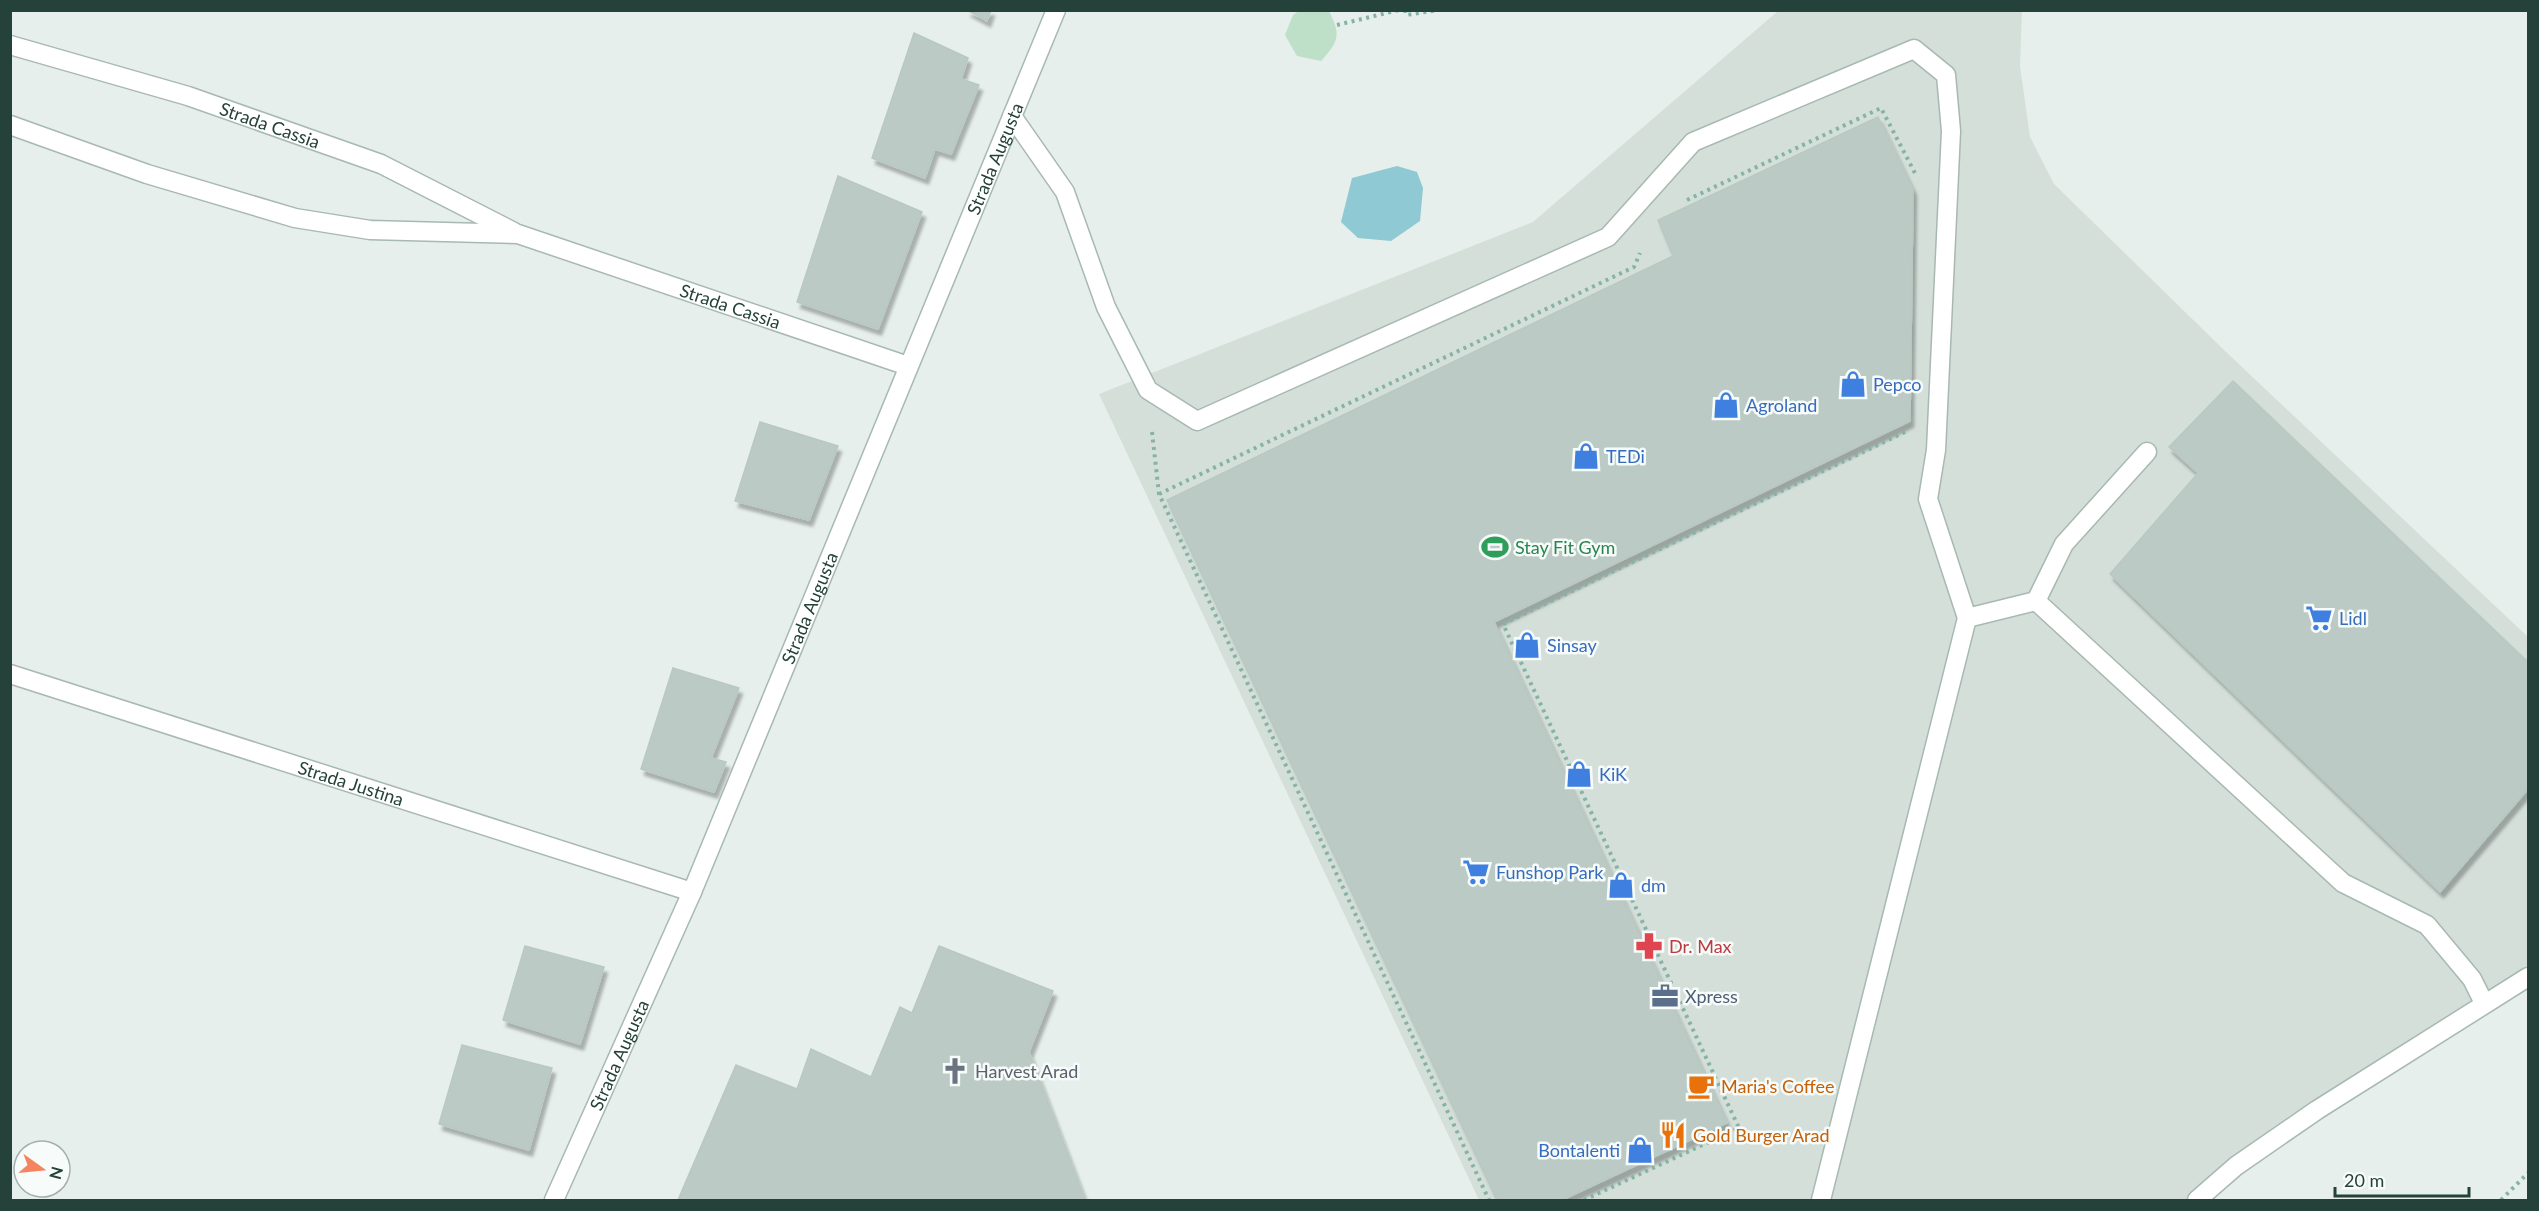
<svg xmlns="http://www.w3.org/2000/svg" width="2539" height="1211" font-family="Lato,sans-serif">
<style>
.built{fill:#d4dfda}
.green{fill:#bfe0c8}
.water{fill:#8ec9d4}
.building{fill:#bbcac4;stroke:#b8c9c2;stroke-width:1.5;filter:url(#shadow)}
.lines{fill:none;stroke-linecap:round;stroke-linejoin:round}
.lane-casing{stroke:#a8b8b2;stroke-width:21}
.street-casing{stroke:#a8b8b2;stroke-width:21}
.path{stroke:#86b3a5;stroke-width:4;stroke-dasharray:3 4.5;stroke-linecap:butt}
.lane{stroke:#fff;stroke-width:18}
.street{stroke:#fff;stroke-width:18}
.labels{text-anchor:middle;dominant-baseline:central;stroke-width:5;stroke-linejoin:round;paint-order:stroke}
.street-label{font-size:18px;fill:#24423a;stroke:#f7fbf9}
.shop-label{font-size:18px;fill:#366cbe;stroke:#f7fbf9;text-anchor:start}
.leisure-label{font-size:18px;fill:#27864d;stroke:#f7fbf9;text-anchor:start}
.health-label{font-size:18px;fill:#be3a42;stroke:#f7fbf9;text-anchor:start}
.service-label{font-size:18px;fill:#4e5e75;stroke:#f7fbf9;text-anchor:start}
.worship-label{font-size:18px;fill:#5b616d;stroke:#f7fbf9;text-anchor:start}
.food-label{font-size:18px;fill:#c56008;stroke:#f7fbf9;text-anchor:start}
</style>
<defs>
<filter id="shadow"><feDropShadow dx="3.5" dy="6" stdDeviation="1.5" flood-color="#0004"/></filter>
</defs>
<rect width="100%" height="100%" fill="#e6efeb"/>
<path class="built" d="M 1778,11 L 2022,11 L 2020,66 L 2030,137 L 2054,184 L 2225,351 L 2528,637 L 2528,977 L 2197,1200 L 1479,1200 L 1099,394 L 1533,222 Z"/>
<path class="green" d="M 1300,10 L 1329,11 C 1341,35 1339,41 1321,61 L 1297,56 L 1285,35 L 1293,15 Z"/>
<path class="water" d="M 1397,166 L 1417,172 L 1423,188 L 1420,221 L 1391,241 L 1358,238 L 1341,222 L 1352,178 Z"/>
<path class="building" d="M 967,10 L 991,10 L 987,21 Z
M 914,33 L 968,58 L 961,79 L 979,85 L 951,154 L 935,149 L 925,178 L 872,158 Z
M 1878,117 L 1913,190 L 1910,421 L 1494,622 L 1727,1123 L 1562,1200 L 1497,1200 L 1167,500 L 1673,256 L 1658,220 Z
M 838,176 L 922,212 L 878,329 L 797,302 Z
M 2233,381 L 2528,662 L 2528,789 L 2440,892 L 2110,574 L 2198,473 L 2169,447 Z
M 760,422 L 838,446 L 809,520 L 735,501 Z
M 673,668 L 739,688 L 711,758 L 726,762 L 714,792 L 641,769 Z
M 525,946 L 604,967 L 580,1044 L 503,1020 Z
M 939,946 L 1053,991 L 1029,1052 L 1085,1200 L 678,1200 L 736,1065 L 797,1089 L 811,1049 L 871,1077 L 900,1007 L 912,1013 Z
M 462,1045 L 552,1068 L 529,1150 L 439,1124 Z"/>
<g class="lines">
<defs>
<path id="lane" d="M 1012,116 L 1065,192 L 1106,307 L 1148,390 L 1197,421 L 1608,237 L 1693,142 L 1914,49 L 1946,75 L 1951,131 L 1936,450 L 1928,499 L 1967,618 L 1821,1200
M 2036,601 L 2064,544 L 2147,452
M 1967,618 L 2036,601 L 2343,883 L 2427,925 L 2472,979 L 2484,1003
M 2197,1200 L 2236,1166 L 2317,1110 L 2528,977"/>
<g id="street">
<path id="s1" d="M 10,45 L 188,96 L 381,164 L 514,232"/>
<path id="s2" d="M 10,125 L 147,174 L 295,218 L 370,230 L 518,234 L 908,366"/>
<path id="s3" d="M 10,674 L 692,892"/>
<path id="s4" d="M 554,1200 L 692,892 L 1056,10"/>
</g>
</defs>
<use href="#lane" class="lane-casing"/>
<use href="#street" class="street-casing"/>
<path class="path" d="M 1405,10 L 1406,15 L 1439,10
M 1337,25 L 1399,10
M 1687,200 L 1881,108 L 1916,175
M 1152,432 L 1159,494 L 1489,1200
M 1159,494 L 1634,267 L 1640,253
M 1584,1200 L 1739,1128 L 1503,624 L 1905,432
M 2501,1200 L 2528,1173"/>
<use href="#lane" class="lane"/>
<use href="#street" class="street"/>
</g>
<defs>
<symbol id="shop-bare" viewBox="-9 -9 18 18"><path d="M-5-2.5h2.3a2.7 3.5 0 0 1 5.4 0H5L5.5 6h-11ZM-1.5-2.5h3a1.5 2.3 0 0 0-3 0Z" fill="#3f7fe0" stroke="#f7fbf9" stroke-width="2.5" paint-order="stroke"/></symbol>
<symbol id="stadium-bare" viewBox="-9 -9 18 18"><path d="M0-5a6.5 5 0 1 0 0 10a6.5 5 0 1 0 0-10ZM-3.5-1.8h7v3.6h-7Z" fill="#2e9e5b" stroke="#f7fbf9" stroke-width="2.5" paint-order="stroke"/></symbol>
<symbol id="supermarket-bare" viewBox="-9 -9 18 18"><path d="M-6-5.5h2.5l.6 2H6L4.5 2H-2.5L-4.4-4H-6ZM-1.5 3.2a1.3 1.3 0 1 0 .1 0ZM3 3.2a1.3 1.3 0 1 0 .1 0Z" fill="#3f7fe0" stroke="#f7fbf9" stroke-width="2.5" paint-order="stroke"/></symbol>
<symbol id="pharmacy-bare" viewBox="-9 -9 18 18"><path d="M-2-6h4v4h4v4h-4v4h-4v-4h-4v-4h4Z" fill="#e0444e" stroke="#f7fbf9" stroke-width="2.5" paint-order="stroke"/></symbol>
<symbol id="office-bare" viewBox="-9 -9 18 18"><path d="M-6-3h4V-5.5h4V-3h4V5H-6ZM-1-4.5V-3h2v-1.5ZM-6 0V1H6V0Z" fill="#5c6f8a" stroke="#f7fbf9" stroke-width="2.5" paint-order="stroke"/></symbol>
<symbol id="church-bare" viewBox="-9 -9 18 18"><path d="M-1.2-6h2.4v3.5h3.3v2.4h-3.3V6h-2.4V-.1h-3.3v-2.4h3.3Z" fill="#6b7280" stroke="#f7fbf9" stroke-width="2.5" paint-order="stroke"/></symbol>
<symbol id="cafe-bare" viewBox="-9 -9 18 18"><path d="M-5.5-4.5H6V0H3Q3 3.5 0 3.5H-2.5Q-5.5 3.5-5.5 0ZM3-3.2v2h1.7v-2ZM-6 4.5H4V6H-6Z" fill="#e8710a" stroke="#f7fbf9" stroke-width="2.5" paint-order="stroke"/></symbol>
<symbol id="restaurant-bare" viewBox="-9 -9 18 18"><path d="M-5-6h1v4h1v-4h1v4h1v-4h1v5L-1.5 .5V6h-2V.5L-5-1ZM5-6V6H3V1.5H1.5Q1.5-4 5-6Z" fill="#e8710a" stroke="#f7fbf9" stroke-width="2.5" paint-order="stroke"/></symbol>
</defs>
<g fill-rule="evenodd">
<use href="#shop-bare" x="1834" y="365" width="38" height="38"/>
<use href="#shop-bare" x="1707" y="386" width="38" height="38"/>
<use href="#shop-bare" x="1567" y="437" width="38" height="38"/>
<use href="#stadium-bare" x="1476" y="528" width="38" height="38"/>
<use href="#supermarket-bare" x="2300" y="599" width="38" height="38"/>
<use href="#shop-bare" x="1508" y="626" width="38" height="38"/>
<use href="#shop-bare" x="1560" y="755" width="38" height="38"/>
<use href="#supermarket-bare" x="1457" y="853" width="38" height="38"/>
<use href="#shop-bare" x="1602" y="866" width="38" height="38"/>
<use href="#pharmacy-bare" x="1630" y="927" width="38" height="38"/>
<use href="#office-bare" x="1646" y="977" width="38" height="38"/>
<use href="#church-bare" x="936" y="1052" width="38" height="38"/>
<use href="#cafe-bare" x="1682" y="1067" width="38" height="38"/>
<use href="#restaurant-bare" x="1654" y="1116" width="38" height="38"/>
<use href="#shop-bare" x="1621" y="1131" width="38" height="38"/>
</g>
<g class="labels">
<g class="street-label">
<text stroke="none"><textPath href="#s1" startOffset="272">Strada Cassia</textPath></text>
<text stroke="none"><textPath href="#s4" startOffset="1131">Strada Augusta</textPath></text>
<text stroke="none"><textPath href="#s2" startOffset="748">Strada Cassia</textPath></text>
<text stroke="none"><textPath href="#s4" startOffset="645">Strada Augusta</textPath></text>
<text stroke="none"><textPath href="#s3" startOffset="358">Strada Justina</textPath></text>
<text stroke="none"><textPath href="#s4" startOffset="159">Strada Augusta</textPath></text>
</g>
<g class="shop-label">
<text x="1873" y="384">Pepco</text>
<text x="1746" y="405">Agroland</text>
<text x="1606" y="456">TEDi</text>
<text x="2339" y="618">Lidl</text>
<text x="1547" y="645">Sinsay</text>
<text x="1599" y="774">KiK</text>
<text x="1496" y="872">Funshop Park</text>
<text x="1641" y="885">dm</text>
<text x="1620" y="1150" text-anchor="end">Bontalenti</text>
</g>
<g class="leisure-label">
<text x="1515" y="547">Stay Fit Gym</text>
</g>
<g class="health-label">
<text x="1669" y="946">Dr. Max</text>
</g>
<g class="service-label">
<text x="1685" y="996">Xpress</text>
</g>
<g class="worship-label">
<text x="975" y="1071">Harvest Arad</text>
</g>
<g class="food-label">
<text x="1721" y="1086">Maria's Coffee</text>
<text x="1693" y="1135">Gold Burger Arad</text>
</g>
</g>
<rect width="2539" height="1211" fill="none" stroke="#24423a" stroke-width="24"/>
<g transform="translate(42 1169) rotate(105)"><circle r="28" fill="#f7fbf9" stroke="#a3b1ad" stroke-width="1.5"/>
<path d="M0-4.5L10 22L0 15L-10 22Z" fill="#f4845f"/>
<text y="-9" font-size="16" font-weight="bold" text-anchor="middle" fill="#24423a">N</text>
</g>
<path d="M2335 1187v9h134v-9" fill="none" stroke="#24423a" stroke-width="3"/>
<text x="2344" y="1187" font-size="18" fill="#24423a" stroke="#f7fbf9" stroke-width="4.5" paint-order="stroke">20 m</text>
</svg>
